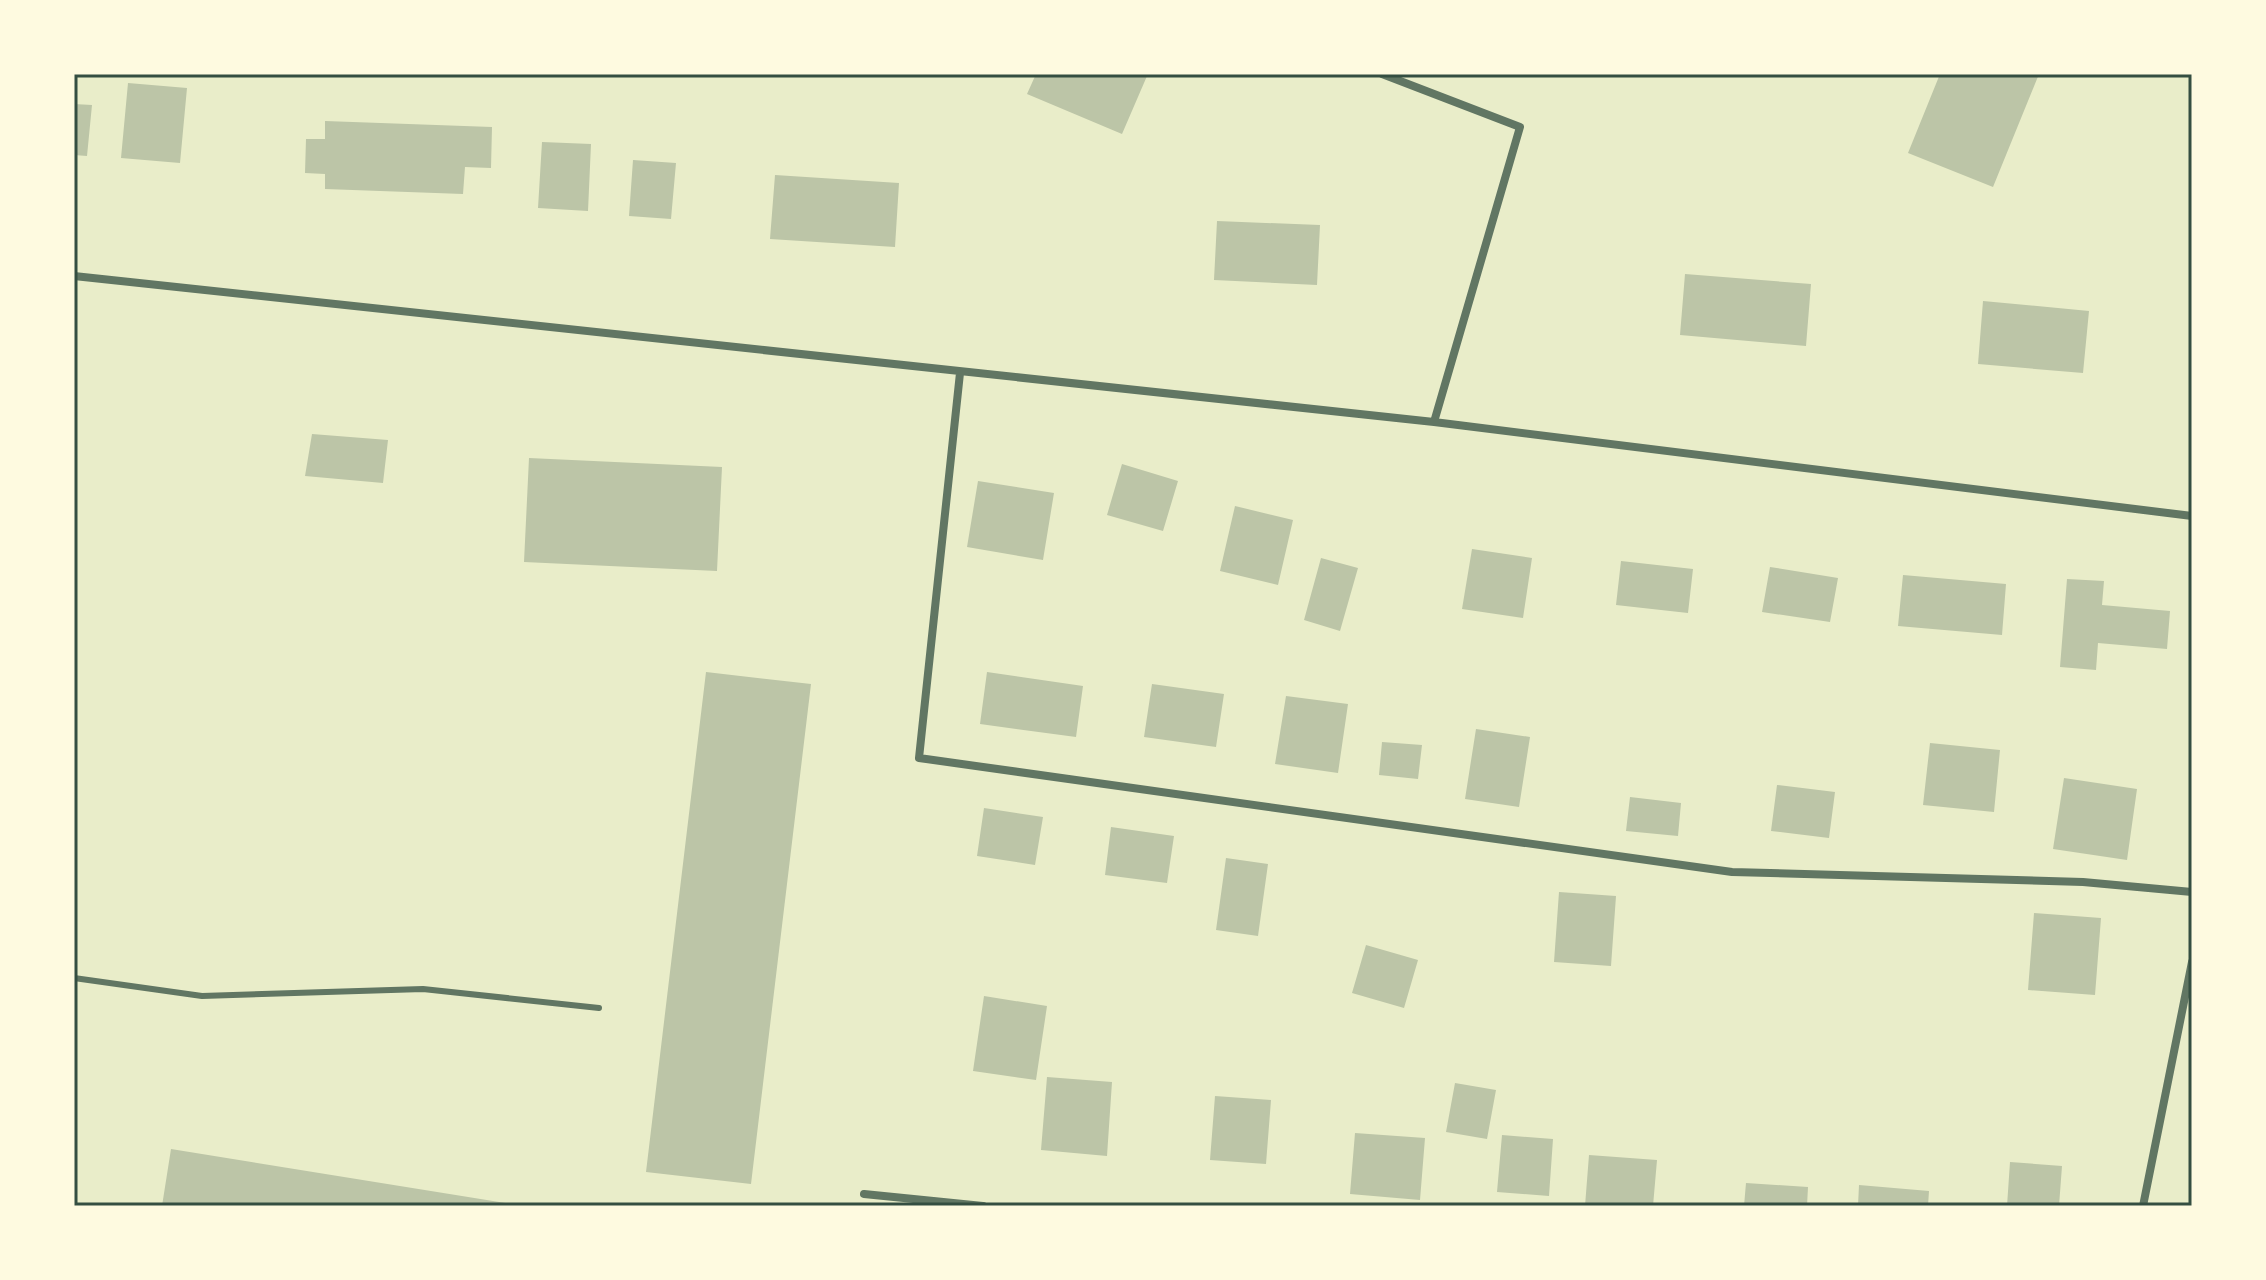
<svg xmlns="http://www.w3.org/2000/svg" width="2266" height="1280" font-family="'IBM Plex Sans',sans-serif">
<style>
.building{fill:#bcc5a7}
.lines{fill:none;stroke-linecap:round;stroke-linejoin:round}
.service{stroke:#617663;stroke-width:6}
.minor{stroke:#617663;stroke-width:8}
.neatline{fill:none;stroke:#344e41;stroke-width:3}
</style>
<rect width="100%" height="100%" fill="#e9edc9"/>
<path class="building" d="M 1036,74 L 1143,74 L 1147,76 L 1122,134 L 1027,94 Z
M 1940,74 L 2039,74 L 1993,187 L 1908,153 Z
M 128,83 L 187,88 L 180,163 L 121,158 Z
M 74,104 L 92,105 L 87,156 L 74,155 Z
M 325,121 L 492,127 L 491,168 L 465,167 L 463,194 L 325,189 L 325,174 L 305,173 L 306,139 L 325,139 Z
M 542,142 L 591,144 L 588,211 L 538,208 Z
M 633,160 L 676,163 L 671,219 L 629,216 Z
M 775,175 L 899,183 L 895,247 L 770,239 Z
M 1217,221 L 1320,225 L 1317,285 L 1214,280 Z
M 1685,274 L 1811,284 L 1806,346 L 1680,335 Z
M 1983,301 L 2089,311 L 2083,373 L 1978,364 Z
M 312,434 L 388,440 L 383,483 L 305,476 Z
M 529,458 L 722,467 L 717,571 L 524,562 Z
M 1122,464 L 1178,481 L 1163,531 L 1107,515 Z
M 978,481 L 1054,493 L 1043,560 L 967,547 Z
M 1235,506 L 1293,520 L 1278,585 L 1220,571 Z
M 1472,549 L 1532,558 L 1523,618 L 1462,609 Z
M 1321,558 L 1358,568 L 1340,631 L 1304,620 Z
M 1621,561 L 1693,569 L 1688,613 L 1616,605 Z
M 1770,567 L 1838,578 L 1830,622 L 1762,612 Z
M 1903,575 L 2006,584 L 2002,635 L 1898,626 Z
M 2067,579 L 2104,581 L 2102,605 L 2170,611 L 2167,649 L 2098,643 L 2096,670 L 2060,667 Z
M 706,672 L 811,684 L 751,1184 L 646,1172 Z
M 987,672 L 1083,686 L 1076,737 L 980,724 Z
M 1152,684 L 1224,694 L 1216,747 L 1144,737 Z
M 1286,696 L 1348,704 L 1338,773 L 1275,764 Z
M 1476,729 L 1530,737 L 1519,807 L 1465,799 Z
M 1382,742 L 1422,745 L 1418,779 L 1379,775 Z
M 1930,743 L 2000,750 L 1994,812 L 1923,805 Z
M 2064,778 L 2137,789 L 2127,860 L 2053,849 Z
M 1777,785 L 1835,792 L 1829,838 L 1771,831 Z
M 1630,797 L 1681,803 L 1678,836 L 1626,831 Z
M 984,808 L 1043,817 L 1035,865 L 977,856 Z
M 1111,827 L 1174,836 L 1167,883 L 1105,875 Z
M 1226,858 L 1268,864 L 1258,936 L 1216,930 Z
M 1559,892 L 1616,896 L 1611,966 L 1554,962 Z
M 2034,913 L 2101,918 L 2095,995 L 2028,990 Z
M 1366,945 L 1418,960 L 1404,1008 L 1352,993 Z
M 984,996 L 1047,1006 L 1036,1080 L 973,1071 Z
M 1047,1077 L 1112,1082 L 1107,1156 L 1041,1150 Z
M 1455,1083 L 1496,1090 L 1487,1139 L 1446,1132 Z
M 1215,1096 L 1271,1100 L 1266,1164 L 1210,1160 Z
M 1355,1133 L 1425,1138 L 1420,1200 L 1350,1194 Z
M 1502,1135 L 1553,1139 L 1549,1196 L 1497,1192 Z
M 171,1149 L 511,1204 L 511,1206 L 162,1206 Z
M 1589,1155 L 1657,1160 L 1653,1206 L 1585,1206 Z
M 2010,1162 L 2062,1166 L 2059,1206 L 2007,1206 Z
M 1746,1183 L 1808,1187 L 1807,1206 L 1744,1206 Z
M 1859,1185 L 1929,1191 L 1928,1206 L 1858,1206 Z"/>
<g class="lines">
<path class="service" d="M 74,978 L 202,996 L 423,989 L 599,1008"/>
<path class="minor" d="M 1382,74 L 1520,127 L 1434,422
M 74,276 L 1434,422 L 2192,516
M 960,373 L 919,758 L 1732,872 L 2083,882 L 2192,892
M 864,1194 L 983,1206
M 2143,1206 L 2192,962"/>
</g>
<rect width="2266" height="1280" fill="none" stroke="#fefae0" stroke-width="152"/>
<rect x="76" y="76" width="2114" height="1128" class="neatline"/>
</svg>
